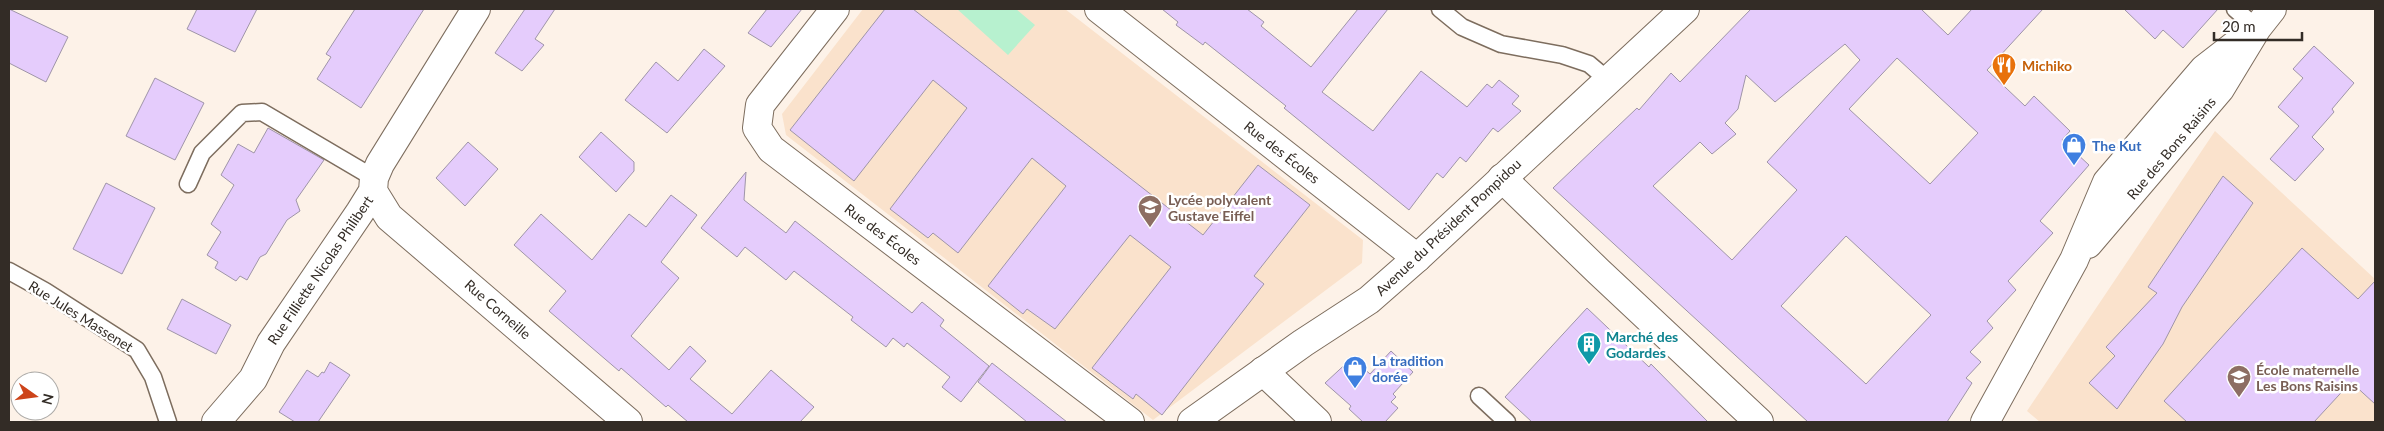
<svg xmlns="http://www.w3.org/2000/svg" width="2384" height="431" font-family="Lato,sans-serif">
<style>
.built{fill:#fae2cc}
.green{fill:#b7f1cf}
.building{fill:#e5ccfc;stroke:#9f95a8;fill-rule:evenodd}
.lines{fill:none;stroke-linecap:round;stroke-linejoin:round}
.service-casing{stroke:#7d6d5e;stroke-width:19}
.minor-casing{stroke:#7d6d5e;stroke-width:30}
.tertiary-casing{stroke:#7d6d5e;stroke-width:30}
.service{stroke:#fff;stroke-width:16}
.minor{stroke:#fff;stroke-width:28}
.tertiary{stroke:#fff;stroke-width:28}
.labels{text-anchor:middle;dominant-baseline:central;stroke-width:5;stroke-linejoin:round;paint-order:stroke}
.food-label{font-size:14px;font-weight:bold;fill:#c56008;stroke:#fff;text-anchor:start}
.shop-label{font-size:14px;font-weight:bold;fill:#366cbe;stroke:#fff;text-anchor:start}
.street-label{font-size:14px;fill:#332c26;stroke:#fff}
.education-label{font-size:14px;font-weight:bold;fill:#785e54;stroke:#fff;text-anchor:start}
.culture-label{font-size:14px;font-weight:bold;fill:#0d838f;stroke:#fff;text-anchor:start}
</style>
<rect width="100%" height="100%" fill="#fdf2e8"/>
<path class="built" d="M 863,9 L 1065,9 L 1363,240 L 1362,263 L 1153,420 L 786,135 L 782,114 Z
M 2215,131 L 2375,279 L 2375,422 L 2040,422 L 2027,411 Z"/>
<path class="green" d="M 957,9 L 1016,9 L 1035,25 L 1008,55 Z"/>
<path class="building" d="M 9,9 L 68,37 L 46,82 L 9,63 Z
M 197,9 L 257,9 L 235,52 L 187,29 Z
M 355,9 L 424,9 L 361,108 L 317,79 L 331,57 L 326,54 Z
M 525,9 L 555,9 L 535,39 L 544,45 L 522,71 L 495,53 Z
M 767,9 L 802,9 L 771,47 L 748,33 Z
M 885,9 L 913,9 L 1203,235 L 1258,165 L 1310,205 L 1254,276 L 1264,284 L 1162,415 L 1136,394 L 1133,399 L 1092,368 L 1171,267 L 1130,235 L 1055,329 L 1027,309 L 1023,314 L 988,286 L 1066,186 L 1032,158 L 958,253 L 933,233 L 928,238 L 890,209 L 967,108 L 933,80 L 854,181 L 790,130 Z
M 1162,9 L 1247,9 L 1264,22 L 1261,26 L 1311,67 L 1358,9 L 1388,9 L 1322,92 L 1373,131 L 1421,71 L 1467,107 L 1487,84 L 1492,88 L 1499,80 L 1519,96 L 1512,104 L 1521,111 L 1498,132 L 1493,128 L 1466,162 L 1460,157 L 1443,178 L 1437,173 L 1409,210 L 1284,108 L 1286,106 L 1205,42 L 1203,45 L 1176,25 L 1178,22 Z
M 1751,9 L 1921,9 L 1948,35 L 1972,9 L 2043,9 L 1987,70 L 2025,106 L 2034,96 L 2070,131 L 2062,140 L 2089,165 L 2040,221 L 2053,233 L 2008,281 L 2016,290 L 1987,321 L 1993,328 L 1970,352 L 1981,362 L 1966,378 L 1972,383 L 1947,422 L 1808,422 L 1553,188 L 1637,108 L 1639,110 L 1671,73 L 1680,82 ZM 1845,44 L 1860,60 L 1767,162 L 1797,190 L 1732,260 L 1653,186 L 1700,142 L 1712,154 L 1736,134 L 1725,123 L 1738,109 L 1746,75 L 1775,102 ZM 1897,58 L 1978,133 L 1930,184 L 1849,109 ZM 1846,236 L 1931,315 L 1866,384 L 1781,306 Z
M 2124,9 L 2218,9 L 2183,48 L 2163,30 L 2155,39 Z
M 2314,46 L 2354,83 L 2332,109 L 2334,112 L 2312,137 L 2324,149 L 2295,181 L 2270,159 L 2299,126 L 2278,107 L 2303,78 L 2293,69 Z
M 704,49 L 725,66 L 667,133 L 625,100 L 656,62 L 678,81 Z
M 155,78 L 204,103 L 175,160 L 126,136 Z
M 268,128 L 324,160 L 296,200 L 300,211 L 287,220 L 266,254 L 260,257 L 247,280 L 240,276 L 236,281 L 215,268 L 218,262 L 207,255 L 221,232 L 211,224 L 234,185 L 221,175 L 238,144 L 254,153 Z
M 601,132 L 634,162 L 634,171 L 616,192 L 579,157 Z
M 468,142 L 498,169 L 465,206 L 436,178 Z
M 746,172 L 744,200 L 786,233 L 795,221 L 912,313 L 922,302 L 944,320 L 940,326 L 989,366 L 961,402 L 942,387 L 950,377 L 907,343 L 904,347 L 893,338 L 886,347 L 851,320 L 853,317 L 794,271 L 786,280 L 745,247 L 737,257 L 701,228 Z
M 2223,176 L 2253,203 L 2182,307 L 2163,344 L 2117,409 L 2089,383 L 2115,356 L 2106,347 L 2157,293 L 2148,287 Z
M 106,183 L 155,208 L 122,274 L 73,249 Z
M 671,195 L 697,215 L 661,262 L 679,278 L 631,336 L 669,370 L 690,346 L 706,361 L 690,379 L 732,414 L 771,370 L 814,407 L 800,422 L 688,422 L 668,405 L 666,407 L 621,368 L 619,371 L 549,311 L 566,291 L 514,245 L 541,214 L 592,260 L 629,214 L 646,227 Z
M 2302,248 L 2358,299 L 2375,281 L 2375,404 L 2351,382 L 2314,422 L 2187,422 L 2164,401 Z
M 182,299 L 231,325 L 216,354 L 167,329 Z
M 1587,308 L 1649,367 L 1651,364 L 1708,422 L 1532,422 L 1505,397 Z
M 1391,351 L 1413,372 L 1393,394 L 1396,397 L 1391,402 L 1398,408 L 1385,422 L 1363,422 L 1349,409 L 1351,406 L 1325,383 L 1352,358 L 1370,374 Z
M 330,362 L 350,375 L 318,422 L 295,422 L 279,412 L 307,370 L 318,377 L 322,372 L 324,373 Z
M 992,363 L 1067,422 L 1027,422 L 978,382 Z"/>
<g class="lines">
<defs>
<path id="service" d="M 1440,9 L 1462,27 L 1501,44 L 1562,55 L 1589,64 L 1608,80
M 2235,9 L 2257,28
M 188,184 L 202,153 L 242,113 L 262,112 L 374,178
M 9,271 L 45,291 L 137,350 L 153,377 L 168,422
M 1479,396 L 1507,422"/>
<path id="minor" d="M 835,9 L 760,105 L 757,128 L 771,149 L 1130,422
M 1099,9 L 1417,258
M 1502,178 L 1598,271 L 1759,422
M 373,191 L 389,217 L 628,422
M 2088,244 L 2220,89 L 2257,28 L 2272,9
M 1263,371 L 1317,422
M 216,422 L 253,379 L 271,343 L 360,212 L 373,191 L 374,178 L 380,164 L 476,9
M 1985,422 L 2074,260 L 2107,182 L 2204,69 L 2257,28"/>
<path id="tertiary" d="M 1192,422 L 1303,343 L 1369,300 L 1417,258 L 1685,9"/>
</defs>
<use href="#service" class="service-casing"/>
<use href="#minor" class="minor-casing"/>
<use href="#tertiary" class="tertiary-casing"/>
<use href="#service" class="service"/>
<use href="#minor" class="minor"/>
<use href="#tertiary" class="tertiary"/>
</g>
<defs>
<symbol id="restaurant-pin" viewBox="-11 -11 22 30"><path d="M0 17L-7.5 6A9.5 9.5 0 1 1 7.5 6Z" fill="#e8710a" stroke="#fff"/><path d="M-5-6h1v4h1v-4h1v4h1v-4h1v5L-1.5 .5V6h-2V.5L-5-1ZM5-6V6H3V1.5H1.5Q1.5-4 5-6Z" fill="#fff"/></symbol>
<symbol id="shop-pin" viewBox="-11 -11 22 30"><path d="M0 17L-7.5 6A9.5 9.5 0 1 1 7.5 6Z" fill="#3f7fe0" stroke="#fff"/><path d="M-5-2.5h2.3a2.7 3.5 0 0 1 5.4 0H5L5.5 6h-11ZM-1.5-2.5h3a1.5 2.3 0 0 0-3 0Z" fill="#fff"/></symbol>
<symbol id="school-pin" viewBox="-11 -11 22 30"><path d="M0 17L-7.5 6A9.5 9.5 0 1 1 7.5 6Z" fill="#8d6e63" stroke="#fff"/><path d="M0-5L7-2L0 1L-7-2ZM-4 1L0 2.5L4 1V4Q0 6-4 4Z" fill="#fff"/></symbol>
<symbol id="building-pin" viewBox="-11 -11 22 30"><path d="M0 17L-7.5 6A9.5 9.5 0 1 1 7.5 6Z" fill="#0f9aa8" stroke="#fff"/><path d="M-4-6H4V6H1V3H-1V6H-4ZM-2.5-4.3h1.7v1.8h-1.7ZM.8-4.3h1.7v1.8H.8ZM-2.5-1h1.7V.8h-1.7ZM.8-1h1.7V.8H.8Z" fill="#fff"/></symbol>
</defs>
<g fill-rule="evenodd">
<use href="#restaurant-pin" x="1990" y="51" width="28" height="38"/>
<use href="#shop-pin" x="2060" y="131" width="28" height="38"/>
<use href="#school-pin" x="1136" y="193" width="28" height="38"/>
<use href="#building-pin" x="1575" y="330" width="28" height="38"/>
<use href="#shop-pin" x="1341" y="354" width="28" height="38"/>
<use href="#school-pin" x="2225" y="363" width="28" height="38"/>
</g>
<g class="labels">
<g class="food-label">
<text x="2022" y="65">Michiko</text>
</g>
<g class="shop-label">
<text x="2092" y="145">The Kut</text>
<text x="1372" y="360">La tradition<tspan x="1372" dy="16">dorée</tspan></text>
</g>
<g class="street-label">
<text transform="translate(2171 148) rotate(-50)">Rue des Bons Raisins</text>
<text transform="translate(1282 152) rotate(38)">Rue des Écoles</text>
<text transform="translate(1448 227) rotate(-43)">Avenue du Président Pompidou</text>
<text transform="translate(883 234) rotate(37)">Rue des Écoles</text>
<text transform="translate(320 270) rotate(-56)">Rue Filliette Nicolas Philibert</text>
<text transform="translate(498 309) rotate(41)">Rue Corneille</text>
<text transform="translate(81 316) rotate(32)">Rue Jules Massenet</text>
</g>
<g class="education-label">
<text x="1168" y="199">Lycée polyvalent<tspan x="1168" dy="16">Gustave Eiffel</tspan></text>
<text x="2256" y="369">École maternelle<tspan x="2256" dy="16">Les Bons Raisins</tspan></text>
</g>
<g class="culture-label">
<text x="1606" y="336">Marché des<tspan x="1606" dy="16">Godardes</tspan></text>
</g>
</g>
<rect width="2384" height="431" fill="none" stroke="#332c26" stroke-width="20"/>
<g transform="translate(35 396) rotate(104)"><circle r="24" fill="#ffffff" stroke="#adaba8"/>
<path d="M0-4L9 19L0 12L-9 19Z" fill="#cd441a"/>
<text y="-8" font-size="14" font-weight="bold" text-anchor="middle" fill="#332c26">N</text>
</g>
<path d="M2214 32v8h88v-8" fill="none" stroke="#332c26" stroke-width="2.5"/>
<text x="2222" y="32" font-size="15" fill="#332c26" stroke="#ffffff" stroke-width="4" paint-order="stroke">20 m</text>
</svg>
